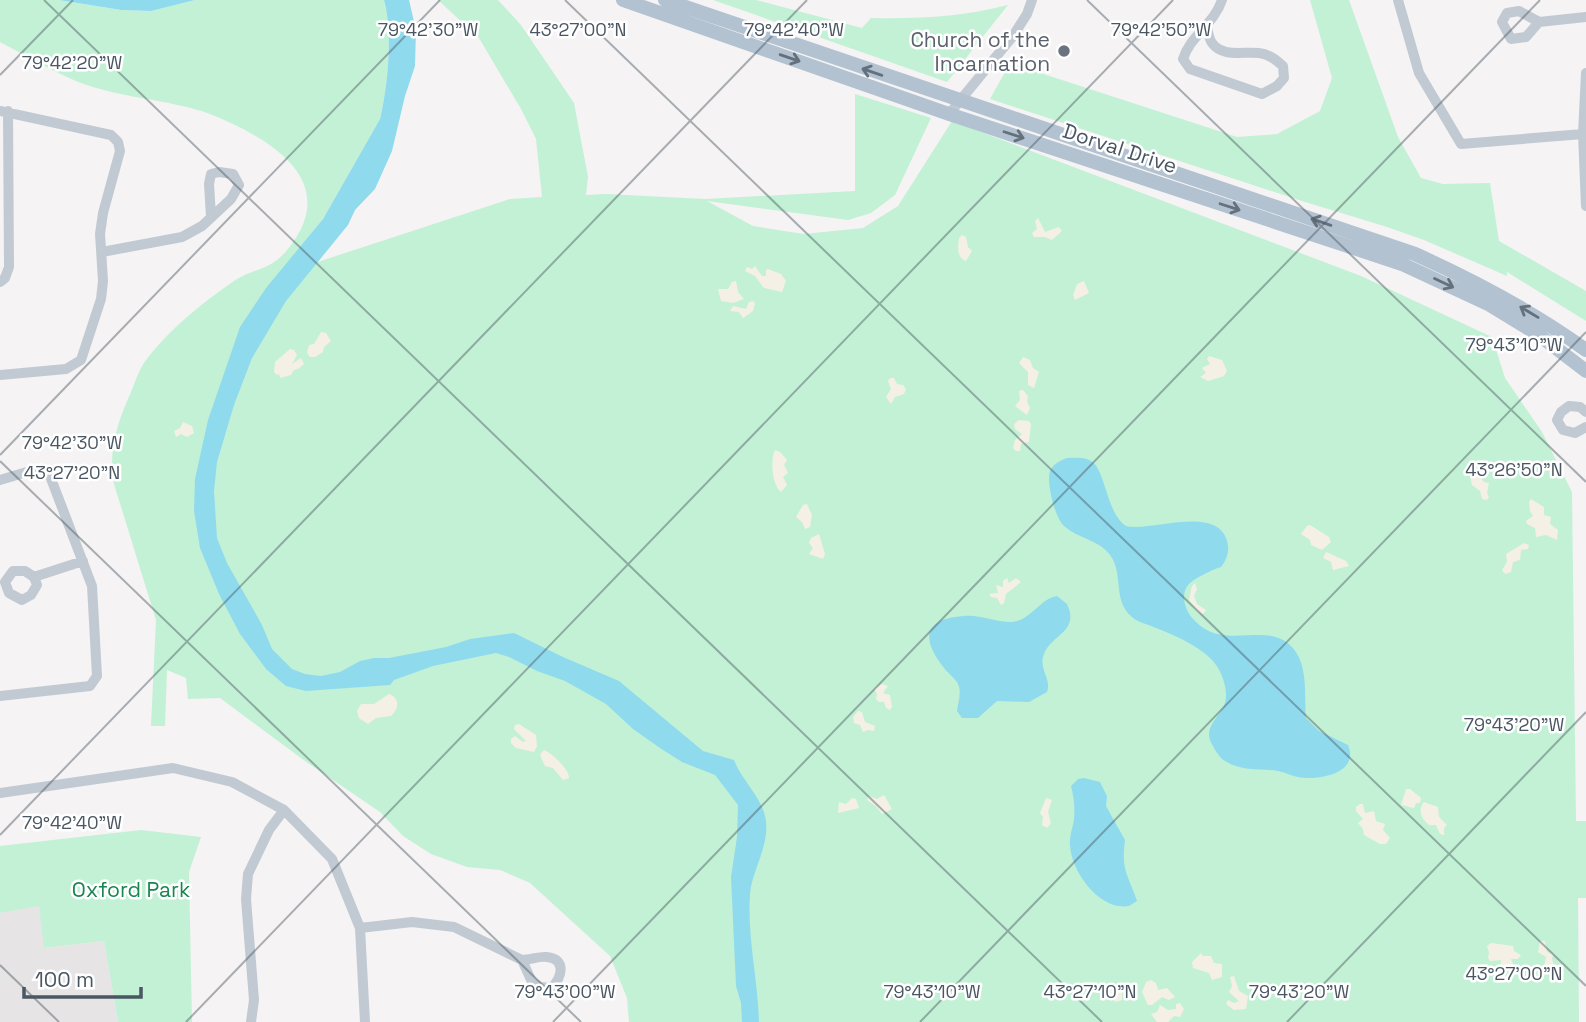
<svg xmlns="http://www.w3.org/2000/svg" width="1586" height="1022" font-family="'Space Grotesk',sans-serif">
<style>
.education{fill:#e6e4e5}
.green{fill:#c3f1d5}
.sand{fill:#f5f0e5}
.water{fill:#90daee}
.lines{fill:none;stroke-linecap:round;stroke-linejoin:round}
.minor{stroke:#c1cad2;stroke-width:10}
.major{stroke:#b3c2d1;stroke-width:14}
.oneway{stroke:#64717d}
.ticks{fill:none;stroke:#4a5661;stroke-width:2;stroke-opacity:0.45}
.worship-dot{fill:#6b7280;stroke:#fff;stroke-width:2.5}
.labels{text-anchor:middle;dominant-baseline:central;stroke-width:5;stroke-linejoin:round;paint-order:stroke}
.worship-label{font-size:21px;fill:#5b616d;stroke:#fff;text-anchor:end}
.street-label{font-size:21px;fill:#4a5661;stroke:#fff}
.park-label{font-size:21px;fill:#17864f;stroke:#fff}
.ticks-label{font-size:18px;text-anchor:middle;fill:#4a5661;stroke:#fff;stroke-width:5;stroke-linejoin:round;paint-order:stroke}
</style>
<rect width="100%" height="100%" fill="#f5f3f3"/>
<path class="education" d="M 39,905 L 45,948 L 104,941 L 118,1022 L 0,1022 L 0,913 Z"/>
<path class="green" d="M 0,0 L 59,0 L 121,10 L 151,11 L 195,0 L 384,0 C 393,34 388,85 380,119 L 323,219 L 278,275 L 510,199 L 542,197 L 536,139 L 521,109 L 479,38 L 438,0 L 498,0 L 521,25 L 574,103 L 588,177 L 586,195 L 606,194 L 705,199 L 855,191 L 855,94 L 931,118 L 895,195 L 871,213 L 848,220 L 707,201 L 753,226 L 804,234 L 863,228 L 898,206 L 952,121 L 1361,276 L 1492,337 L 1505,378 L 1542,432 L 1572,492 L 1576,821 L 1586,821 L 1586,898 L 1578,898 L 1579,1022 L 629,1022 L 627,998 L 610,956 L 530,883 L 500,870 L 467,867 L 431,854 L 403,836 L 380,812 L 305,761 L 220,698 L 188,699 L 186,678 L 167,670 L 165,726 L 151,726 L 156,620 L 114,484 C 108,448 117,424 131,392 C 135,383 138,372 144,363 C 167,331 202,303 234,281 C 255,267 269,272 288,249 C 344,180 267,137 210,114 C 169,99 117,98 76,81 C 50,70 25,55 0,42 Z
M 713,0 L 756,0 L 862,28 L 871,18 C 920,19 960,17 1008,5 L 947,82 Z
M 1310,0 L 1349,0 L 1398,137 L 1421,178 L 1443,184 L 1490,183 L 1499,241 L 1586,291 L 1586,321 L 1507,272 L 1507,276 L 1424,240 L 1384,226 L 1302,201 L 990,99 L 1010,63 L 1237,137 L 1277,134 L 1320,111 L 1332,78 Z
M 141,830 L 201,837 L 189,872 L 192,1022 L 118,1022 L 104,941 L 44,948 L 39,906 L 0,913 L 0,846 Z"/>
<path class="sand" d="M 1038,218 L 1045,232 L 1059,227 L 1062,231 L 1052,240 L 1045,237 L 1034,237 L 1032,233 L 1037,229 L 1035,221 Z
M 962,235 L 966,237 L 968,247 L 972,251 L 966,261 C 956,257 958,246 959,238 Z
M 755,266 L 762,276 L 766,276 L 766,270 L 768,269 L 781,274 L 786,281 L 782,292 L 764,288 L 755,276 L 745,271 L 747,267 L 752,269 Z
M 736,281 L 738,292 L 744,299 L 733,303 L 721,301 L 718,289 L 728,289 L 732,282 Z
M 1084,281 L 1089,293 L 1075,300 L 1073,295 L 1077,284 Z
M 753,301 L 755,303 L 753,311 L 743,318 L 739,312 L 730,311 L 733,306 L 746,309 L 749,302 Z
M 321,332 L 326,333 L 331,341 L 324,347 L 323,352 L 315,357 L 310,357 L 307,353 L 309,345 L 314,344 Z
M 290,349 L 294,350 L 297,355 L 292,364 L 301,358 L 304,364 L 298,369 L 294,370 L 291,375 L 280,378 L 279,374 L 277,375 L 274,372 L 275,362 Z
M 1209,356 L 1222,360 L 1227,371 L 1224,376 L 1208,381 L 1200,377 L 1206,373 L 1202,368 L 1210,364 L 1207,359 Z
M 1023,357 L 1030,360 L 1033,368 L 1039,372 L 1034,388 L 1028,385 L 1028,372 L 1019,363 Z
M 890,378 L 894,378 L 897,384 L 903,385 L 906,389 L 904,394 L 895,397 L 891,404 L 886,397 L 891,389 L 888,381 Z
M 1023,390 L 1028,396 L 1027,402 L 1030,408 L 1027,415 L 1015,406 L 1020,400 L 1019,391 Z
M 1019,420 L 1029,421 L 1031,424 L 1029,442 L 1021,444 L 1020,451 L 1016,451 L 1013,448 L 1015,440 L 1022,434 L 1015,429 L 1014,424 Z
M 183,422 L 192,426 L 194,433 L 187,437 L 181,434 L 176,437 L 174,431 L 180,428 Z
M 775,450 L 780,452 L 787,460 L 784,465 L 788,473 L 783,477 L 787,485 L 781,492 C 772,485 770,460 775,450 Z
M 1476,473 L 1484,482 L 1489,483 L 1487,493 L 1489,497 L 1487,500 L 1482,499 L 1480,491 L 1472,485 L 1470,476 Z
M 1531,499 L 1544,507 L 1544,515 L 1551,517 L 1550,524 L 1558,530 L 1557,540 L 1546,535 L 1536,537 L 1535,528 L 1527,524 L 1526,521 L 1533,516 L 1530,511 L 1529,502 Z
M 807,504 L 812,515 L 810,527 L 805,529 L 802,522 L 796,517 L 803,505 Z
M 1310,525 L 1329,537 L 1331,542 L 1322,550 L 1311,545 L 1310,540 L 1301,534 L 1307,526 Z
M 819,534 L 825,554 L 823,559 L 809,554 L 813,548 L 809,543 L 811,538 Z
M 1524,543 L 1529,545 L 1528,549 L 1521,550 L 1520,560 L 1513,562 L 1511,572 L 1505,574 L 1502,570 L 1507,562 L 1506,554 Z
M 1326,552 L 1346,561 L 1349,566 L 1333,570 L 1331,562 L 1323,558 Z
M 1007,578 L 1009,583 L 1016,578 L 1021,582 L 1006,594 L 1004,603 L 1001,605 L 997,598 L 991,597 L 989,594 L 998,593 L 996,585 L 1003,587 L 1003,581 Z
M 1195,583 L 1197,589 L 1194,596 L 1197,604 L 1206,610 L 1203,614 L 1197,611 L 1189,600 L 1192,586 Z
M 882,684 L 888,686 L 883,693 L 890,695 L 892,707 L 890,710 L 886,708 L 884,702 L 879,702 L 876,699 L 877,694 L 874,689 Z
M 389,694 C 400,698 399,709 391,716 L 376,718 L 368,724 L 359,718 L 357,711 L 361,704 L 374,704 Z
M 858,711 L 862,712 L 865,722 L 875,726 L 874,731 L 868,730 L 863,732 L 860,725 L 854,723 L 853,717 Z
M 519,724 L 536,735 L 537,746 L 534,752 L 516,748 L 511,743 L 511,739 L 515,736 L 523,742 L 526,741 L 514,729 L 515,725 Z
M 544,750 C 553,754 569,769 569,778 L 563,780 L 553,768 L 545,766 L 540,755 Z
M 1406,789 L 1410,789 L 1421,798 L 1420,803 L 1416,803 L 1414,808 L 1401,805 Z
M 884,795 L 892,809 L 882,814 L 876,806 L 867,800 L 869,796 L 877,799 Z
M 852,798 L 856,799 L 859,808 L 838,813 L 839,802 L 846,804 Z
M 1046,798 L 1052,800 L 1048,812 L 1051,823 L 1047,828 L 1042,825 L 1043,817 L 1040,813 Z
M 1424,802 L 1438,807 L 1439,817 L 1447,825 L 1444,828 L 1444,835 L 1440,834 L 1436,825 L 1429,825 C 1422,820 1417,810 1424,802 Z
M 1360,804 L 1363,804 L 1365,813 L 1374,811 L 1376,821 L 1385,824 L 1383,830 L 1390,838 L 1386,844 L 1380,844 L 1364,835 L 1363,829 L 1358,823 L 1363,819 L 1356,811 L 1356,807 Z
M 1540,941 L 1545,941 L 1547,952 L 1553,954 L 1552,959 L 1554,966 L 1544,967 L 1546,957 L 1538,952 Z
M 1491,943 L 1513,946 L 1514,951 L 1521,955 L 1518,959 L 1511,959 L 1514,967 L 1507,968 L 1505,974 L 1500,971 L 1501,960 L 1490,961 L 1488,958 L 1489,952 L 1487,946 Z
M 1201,953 L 1203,956 L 1211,956 L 1214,963 L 1222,964 L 1222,977 L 1212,980 L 1209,973 L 1193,968 L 1192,962 Z
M 1234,976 L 1239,991 L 1248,996 L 1246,1009 L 1234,1010 L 1226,1004 L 1228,1000 L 1234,1003 L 1239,1001 L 1229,992 L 1232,986 L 1230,977 Z
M 1151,980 L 1156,983 L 1158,990 L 1167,988 L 1175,997 L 1169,1000 L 1162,997 L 1152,1005 L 1148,1005 L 1142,992 L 1146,982 Z
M 1108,984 L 1114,985 L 1122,993 L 1122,1000 L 1116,1002 L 1105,993 L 1104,988 Z
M 1180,1003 L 1184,1009 L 1180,1017 L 1174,1016 L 1168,1022 L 1157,1022 L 1151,1014 L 1157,1012 L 1160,1005 L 1168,1010 L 1176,1009 L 1176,1004 Z"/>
<path class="water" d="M 59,0 L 195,0 L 151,11 L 121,10 Z
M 384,0 L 409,0 L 416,30 L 415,66 L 405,96 L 392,151 L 375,189 L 355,210 L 348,225 L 286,301 L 252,358 L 234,405 L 217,462 L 214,491 L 217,538 L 227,563 L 262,625 L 272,649 L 292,669 L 305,674 L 321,676 L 340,672 L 360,661 L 374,658 L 389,658 L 446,647 L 470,639 L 514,633 L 563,657 L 619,681 L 703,751 L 734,760 C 742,781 763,798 766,821 C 769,847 752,870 750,894 C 747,937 758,979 759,1022 L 742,1022 L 741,1003 L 736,986 L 731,877 L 737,837 L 738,805 L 715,775 L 682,762 L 660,748 L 633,729 L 606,704 L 565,681 L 537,671 L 509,657 L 496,653 L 433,666 L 394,680 L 390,685 L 306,691 L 286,686 L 266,669 L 240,634 L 219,594 L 200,548 L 194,511 L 195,479 L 208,420 L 240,327 L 266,288 L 323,219 L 380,119 C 388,85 393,33 384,0 Z
M 1067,458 C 1074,458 1083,457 1089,460 C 1106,466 1105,512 1126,526 C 1151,532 1217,504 1227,541 C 1230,550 1227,560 1221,567 C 1214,569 1195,578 1189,584 C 1184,589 1183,597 1185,604 C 1187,612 1191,617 1196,622 C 1225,651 1266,621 1291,646 C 1309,664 1304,695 1306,718 L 1319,731 L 1348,745 C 1360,773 1319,781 1298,777 C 1291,776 1285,772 1278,771 C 1258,768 1240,772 1222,759 C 1218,755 1215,750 1213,746 C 1201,728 1219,719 1225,703 C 1229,690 1221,668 1211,659 C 1195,643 1171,634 1151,626 C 1144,623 1137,622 1132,617 C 1113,601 1123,577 1112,558 C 1102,540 1078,539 1064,526 C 1055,518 1046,482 1050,471 C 1053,464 1061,460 1067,458 Z
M 1057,596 L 1067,604 C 1080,632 1052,634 1044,654 C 1038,668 1052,679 1047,692 L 1029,702 L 997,701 L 978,718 L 962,718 L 957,711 C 958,702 962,693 958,684 C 955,678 948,673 944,668 C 921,639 923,619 963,616 C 979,614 995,622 1011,622 C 1031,621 1039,599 1057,596 Z
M 1084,778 L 1100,782 L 1107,796 L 1106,806 L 1125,840 C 1121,871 1128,874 1137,901 L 1129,906 C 1100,911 1072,873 1070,846 C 1069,836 1073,828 1074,819 C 1075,807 1074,798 1071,786 L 1078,779 Z"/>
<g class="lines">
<path class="minor" d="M 1398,0 L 1419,73 L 1461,144 L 1583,134
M 1539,22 L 1526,37 L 1511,39 L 1502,22 L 1507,13 L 1519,11 L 1539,22 L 1586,17
M 1207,27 C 1208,32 1209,39 1212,43 C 1223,58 1244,51 1259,53 C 1269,54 1276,60 1283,66 L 1284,78 L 1277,86 L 1262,94 L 1190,69 L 1183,59 C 1190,36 1214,24 1222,0
M 1586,73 L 1583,134 L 1586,206
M 0,111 L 111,135 L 118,142 L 120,151 L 103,213 L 100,234 L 103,281 L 101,299 L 81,360 L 66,369 L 0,375
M 949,114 L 1013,36 L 1027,14 L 1032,0
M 102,252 L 182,237 L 202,226 L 231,199 L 239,185 L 233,174 L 219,172 L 211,174 L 209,184 L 211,217
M 0,282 L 5,278 L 9,267 L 8,111
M 1586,412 L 1580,407 L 1569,406 L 1561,412 L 1557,420 L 1563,430 L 1575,433 L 1586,427
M 0,480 L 37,469 L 50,476 L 92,586 L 97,676 L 90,686 L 0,696
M 13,571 L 25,571 L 34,577 L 37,585 L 31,595 L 22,600 L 9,593 L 5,582 Z
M 34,577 L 83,561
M 0,793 L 173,768 L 232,782 L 284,810 L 332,859 L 360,928 L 365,1022
M 360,928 L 412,922 L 454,927 L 522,960 L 532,982 L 540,987 L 551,988 C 562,978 567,959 547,957 C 539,956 530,960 522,960
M 251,1022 L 254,1000 L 246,899 L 248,874 L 269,830 L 284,810"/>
<path class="major" d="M 623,0 L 949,114 L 1402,264 L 1490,305 L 1539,335 L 1586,371
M 665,0 L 1415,254 C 1475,281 1532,311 1586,350"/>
</g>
<defs><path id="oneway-shaft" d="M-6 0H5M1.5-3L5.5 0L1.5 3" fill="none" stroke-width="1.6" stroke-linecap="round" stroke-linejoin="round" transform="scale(1.75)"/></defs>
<g class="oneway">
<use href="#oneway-shaft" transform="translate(790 58) rotate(19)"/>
<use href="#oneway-shaft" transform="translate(872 72) rotate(-161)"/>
<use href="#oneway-shaft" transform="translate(1014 135) rotate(18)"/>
<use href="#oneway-shaft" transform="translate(1230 207) rotate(18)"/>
<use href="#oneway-shaft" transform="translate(1321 222) rotate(-161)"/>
<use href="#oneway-shaft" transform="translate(1444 283) rotate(25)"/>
<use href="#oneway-shaft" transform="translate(1529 312) rotate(-149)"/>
</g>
<path class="ticks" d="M 44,0 L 1102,1022M 565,0 L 1586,986M 1087,0 L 1586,482M 0,75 L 73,0M 0,455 L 440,0M 0,461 L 581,1022M 0,835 L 807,0M 0,965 L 59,1022M 186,1022 L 1173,0M 553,1022 L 1540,0M 920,1022 L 1586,332M 1287,1022 L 1586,712"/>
<circle class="worship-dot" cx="1064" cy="51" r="7"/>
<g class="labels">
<g class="worship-label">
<text x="1050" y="39">Church of the<tspan x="1050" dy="24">Incarnation</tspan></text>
</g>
<g class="street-label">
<text transform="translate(1120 148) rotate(18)">Dorval Drive</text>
</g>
<g class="park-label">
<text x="131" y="889">Oxford Park</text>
</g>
</g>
<g class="ticks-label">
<text x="578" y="36">43°27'00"N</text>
<text x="1161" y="36">79°42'50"W</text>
<text x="428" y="36">79°42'30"W</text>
<text x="794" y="36">79°42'40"W</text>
<text x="72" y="69">79°42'20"W</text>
<text x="1514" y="351">79°43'10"W</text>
<text x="72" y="449">79°42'30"W</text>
<text x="1514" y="476">43°26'50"N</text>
<text x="72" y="479">43°27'20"N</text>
<text x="1514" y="731">79°43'20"W</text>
<text x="72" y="829">79°42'40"W</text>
<text x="1514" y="980">43°27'00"N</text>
<text x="565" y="998">79°43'00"W</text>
<text x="932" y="998">79°43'10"W</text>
<text x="1299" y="998">79°43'20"W</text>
<text x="1090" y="998">43°27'10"N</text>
</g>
<path d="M24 987v10h117v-10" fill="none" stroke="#4a5661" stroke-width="3.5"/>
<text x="35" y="987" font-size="21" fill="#4a5661" stroke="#ffffff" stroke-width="5" paint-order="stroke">100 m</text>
</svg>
